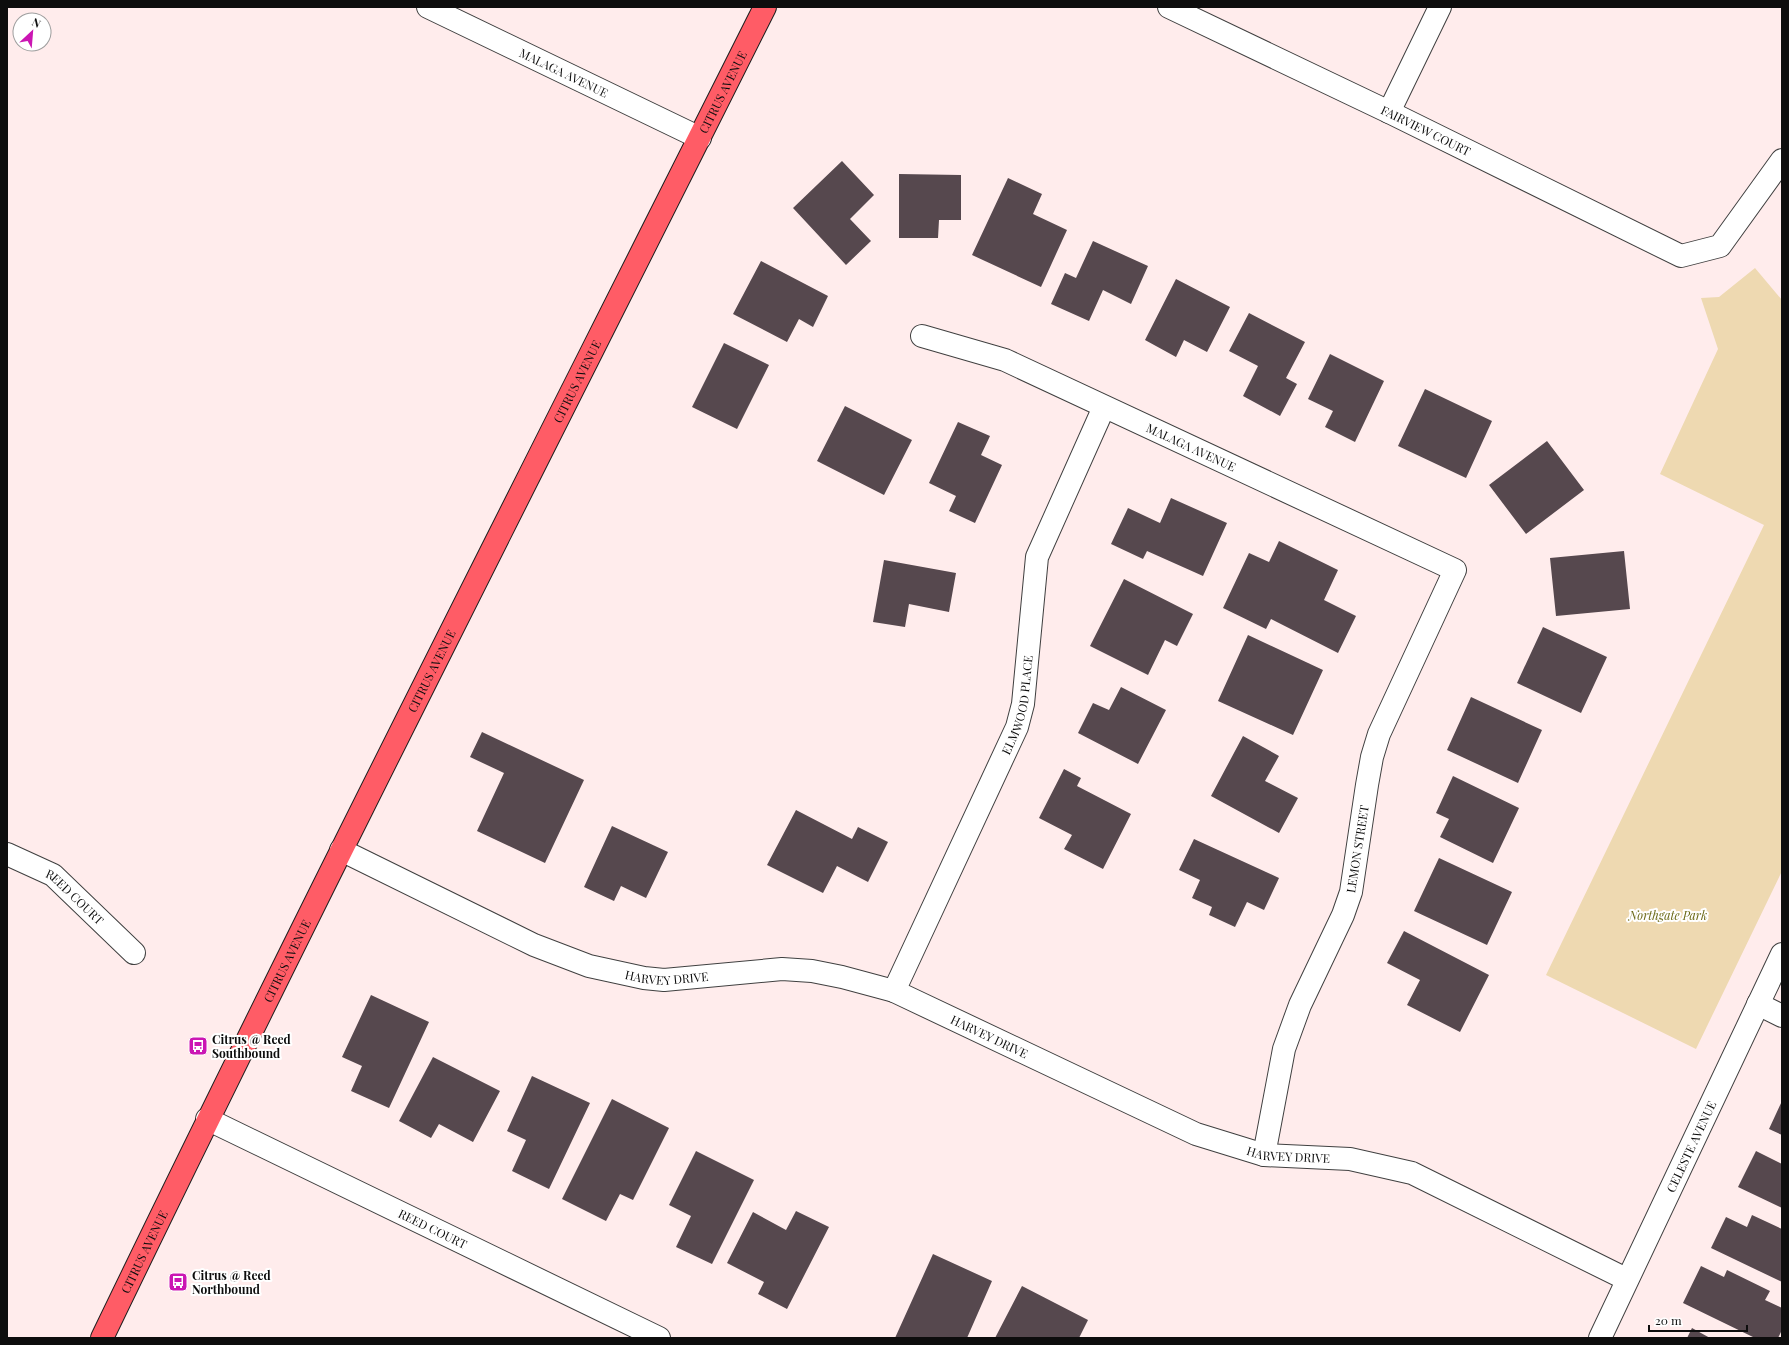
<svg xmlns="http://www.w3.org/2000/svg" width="1789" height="1345" font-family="'Playfair Display',serif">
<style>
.green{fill:#eed9b1}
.building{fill:#56484e}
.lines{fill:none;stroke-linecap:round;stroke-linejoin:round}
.minor-casing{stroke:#404040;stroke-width:24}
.major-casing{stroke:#1e1e1e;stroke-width:24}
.minor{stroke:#fff;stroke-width:22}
.major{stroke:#ff5c66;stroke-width:22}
.labels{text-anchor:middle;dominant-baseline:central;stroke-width:4;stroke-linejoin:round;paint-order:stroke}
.street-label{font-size:12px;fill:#0d0d0d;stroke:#fff}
.park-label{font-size:12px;font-style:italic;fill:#6b6916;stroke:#fff}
.poi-label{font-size:12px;font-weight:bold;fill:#0d0d0d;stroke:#fff;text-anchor:start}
</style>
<rect width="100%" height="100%" fill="#ffecec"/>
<path class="green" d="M 1755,268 L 1782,300 L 1782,871 L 1696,1049 L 1546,975 L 1764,525 L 1660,474 L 1718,349 L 1701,298 L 1719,297 Z"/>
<path class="building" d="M 842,161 L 874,195 L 850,219 L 871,241 L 846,265 L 793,208 Z
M 899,174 L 961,175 L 961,220 L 939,220 L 938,238 L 899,238 Z
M 1008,178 L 1042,194 L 1033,214 L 1067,230 L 1041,287 L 972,255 Z
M 1093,241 L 1148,266 L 1131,304 L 1103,290 L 1089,321 L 1051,304 L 1065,273 L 1076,278 Z
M 761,261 L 828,296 L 813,327 L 799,319 L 787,342 L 733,314 Z
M 1176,279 L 1230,307 L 1207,352 L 1184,340 L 1176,357 L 1145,340 Z
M 1249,313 L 1305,342 L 1286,378 L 1297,384 L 1280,416 L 1243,396 L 1258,366 L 1229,351 Z
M 724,343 L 769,365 L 737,429 L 692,407 Z
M 1330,354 L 1384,381 L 1355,442 L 1325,427 L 1333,411 L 1308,399 Z
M 1425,389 L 1492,421 L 1466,478 L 1398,446 Z
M 845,406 L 912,440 L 884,495 L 817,461 Z
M 958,422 L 990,436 L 981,455 L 1002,465 L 975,523 L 949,511 L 956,496 L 929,483 Z
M 1547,441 L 1584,490 L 1526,534 L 1489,485 Z
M 1171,498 L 1227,523 L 1203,576 L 1147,551 L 1143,559 L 1111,544 L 1128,508 L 1160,523 Z
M 1279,541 L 1338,570 L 1324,600 L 1356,616 L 1338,653 L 1271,619 L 1266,629 L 1223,608 L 1249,553 L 1269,562 Z
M 1624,551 L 1630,609 L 1556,616 L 1550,558 Z
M 884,560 L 956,573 L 949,612 L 909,604 L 905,627 L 873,622 Z
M 1124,579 L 1193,614 L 1177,646 L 1165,640 L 1148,675 L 1090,646 Z
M 1543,627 L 1607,657 L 1581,713 L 1517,683 Z
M 1248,635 L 1323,670 L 1293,735 L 1218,701 Z
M 1121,687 L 1166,710 L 1138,764 L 1078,733 L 1093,703 L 1109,710 Z
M 1471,697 L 1542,730 L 1518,783 L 1447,750 Z
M 482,732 L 584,780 L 545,863 L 477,831 L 504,773 L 470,757 Z
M 1243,736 L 1279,756 L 1265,781 L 1298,798 L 1279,833 L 1211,796 Z
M 1064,769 L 1081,778 L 1077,786 L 1131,814 L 1103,869 L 1064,849 L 1072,835 L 1039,818 Z
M 1453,776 L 1519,808 L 1493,863 L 1440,837 L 1449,819 L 1436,813 Z
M 796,810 L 852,839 L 858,827 L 888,842 L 868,882 L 837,866 L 823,893 L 767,865 Z
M 612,826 L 668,852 L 646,898 L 621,886 L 614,901 L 584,887 Z
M 1194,839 L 1279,878 L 1264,910 L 1247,902 L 1235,927 L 1209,915 L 1212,907 L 1192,898 L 1200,880 L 1179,870 Z
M 1439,858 L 1512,892 L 1487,945 L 1414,911 Z
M 1404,931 L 1489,975 L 1460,1032 L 1407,1005 L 1420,980 L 1387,963 Z
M 371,995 L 429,1022 L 389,1108 L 351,1091 L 362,1066 L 342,1057 Z
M 433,1057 L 500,1091 L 473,1142 L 439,1124 L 431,1138 L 399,1121 Z
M 532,1076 L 590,1103 L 549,1189 L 512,1171 L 526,1140 L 507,1131 Z
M 612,1099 L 669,1128 L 633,1200 L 620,1194 L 606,1221 L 562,1199 Z
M 1782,1101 L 1782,1135 L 1769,1129 Z
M 696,1151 L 754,1180 L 712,1264 L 676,1247 L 691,1216 L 669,1205 Z
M 1756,1151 L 1782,1164 L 1782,1208 L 1738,1187 Z
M 796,1211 L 829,1227 L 787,1309 L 758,1294 L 764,1282 L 727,1263 L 753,1212 L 786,1230 Z
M 1752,1215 L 1782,1229 L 1782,1282 L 1711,1248 L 1726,1217 L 1747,1227 Z
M 933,1254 L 992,1281 L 967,1338 L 895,1338 Z
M 1701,1266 L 1724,1277 L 1727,1270 L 1770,1291 L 1765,1300 L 1782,1308 L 1782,1330 L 1778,1338 L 1755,1338 L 1683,1303 Z
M 1022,1286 L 1088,1320 L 1079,1338 L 995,1338 Z
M 1692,1328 L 1710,1338 L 1687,1338 Z"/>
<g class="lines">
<defs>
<g id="minor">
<path id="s1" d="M 428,7 L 700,138"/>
<path id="s2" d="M 1169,7 L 1389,112 L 1681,256 L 1720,246 L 1782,160"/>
<path d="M 1389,112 L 1440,7"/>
<path id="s3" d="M 922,336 L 1005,360 L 1455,570 L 1379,734 L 1372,757 L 1367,785 L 1351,892 L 1343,915 L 1300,1005 L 1284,1049 L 1264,1155"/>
<path id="s4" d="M 341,850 L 534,945 L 589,966 L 644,978 L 664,980 L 782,969 L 812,971 L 842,977 L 894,991 L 1196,1134 L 1264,1155 L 1350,1159 L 1412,1173 L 1626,1279"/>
<path id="s5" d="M 7,854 L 53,875 L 134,953"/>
<path id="s6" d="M 894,991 L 1017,727 L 1023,704 L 1037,557 L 1104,407"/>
<path d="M 1758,1004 L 1782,1016"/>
<path id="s7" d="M 207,1119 L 659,1338"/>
<path id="s8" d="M 1600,1338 L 1782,954"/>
</g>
<g id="major">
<path id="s9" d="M 102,1338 C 317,892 543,450 765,7"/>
</g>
</defs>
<use href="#minor" class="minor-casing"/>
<use href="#major" class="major-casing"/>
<use href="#minor" class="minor"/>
<use href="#major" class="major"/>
</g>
<defs>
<symbol id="bus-square" viewBox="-11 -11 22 22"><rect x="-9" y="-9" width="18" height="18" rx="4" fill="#cb16b3" stroke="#fff"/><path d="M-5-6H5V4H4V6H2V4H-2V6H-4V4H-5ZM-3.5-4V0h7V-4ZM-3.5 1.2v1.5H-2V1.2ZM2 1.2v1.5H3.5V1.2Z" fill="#fff"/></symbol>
</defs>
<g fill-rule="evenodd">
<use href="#bus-square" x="187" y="1035" width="22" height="22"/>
<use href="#bus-square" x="167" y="1271" width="22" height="22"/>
</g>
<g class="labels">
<g class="street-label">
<text stroke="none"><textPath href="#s1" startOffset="151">MALAGA AVENUE</textPath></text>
<text stroke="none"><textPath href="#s9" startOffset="1392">CITRUS AVENUE</textPath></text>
<text stroke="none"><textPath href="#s2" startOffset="285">FAIRVIEW COURT</textPath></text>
<text stroke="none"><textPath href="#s9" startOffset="1068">CITRUS AVENUE</textPath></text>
<text stroke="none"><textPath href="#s3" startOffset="292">MALAGA AVENUE</textPath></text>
<text stroke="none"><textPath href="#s9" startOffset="744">CITRUS AVENUE</textPath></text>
<text stroke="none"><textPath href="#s6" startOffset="313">ELMWOOD PLACE</textPath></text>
<text transform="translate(1357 849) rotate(-81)">LEMON STREET</text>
<text stroke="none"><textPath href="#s5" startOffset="81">REED COURT</textPath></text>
<text stroke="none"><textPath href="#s9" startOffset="420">CITRUS AVENUE</textPath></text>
<text stroke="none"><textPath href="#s4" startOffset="353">HARVEY DRIVE</textPath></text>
<text stroke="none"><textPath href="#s4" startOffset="689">HARVEY DRIVE</textPath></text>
<text stroke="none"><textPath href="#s8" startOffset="212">CELESTE AVENUE</textPath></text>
<text stroke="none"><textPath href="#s4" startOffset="1013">HARVEY DRIVE</textPath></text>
<text stroke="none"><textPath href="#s7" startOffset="251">REED COURT</textPath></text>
<text stroke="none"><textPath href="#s9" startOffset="96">CITRUS AVENUE</textPath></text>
</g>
<g class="park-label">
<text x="1668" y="915">Northgate Park</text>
</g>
<g class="poi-label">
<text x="212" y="1039">Citrus @ Reed<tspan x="212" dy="14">Southbound</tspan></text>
<text x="192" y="1275">Citrus @ Reed<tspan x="192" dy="14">Northbound</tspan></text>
</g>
</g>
<rect width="1789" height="1345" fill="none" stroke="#0d0d0d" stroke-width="16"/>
<g transform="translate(32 32) rotate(26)"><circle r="19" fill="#ffffff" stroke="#9e9e9e"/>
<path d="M0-3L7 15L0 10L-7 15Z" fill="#cb16b3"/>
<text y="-6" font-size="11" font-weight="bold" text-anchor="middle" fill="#0d0d0d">N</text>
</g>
<path d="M1649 1325v6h98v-6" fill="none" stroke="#0d0d0d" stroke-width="2"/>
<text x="1655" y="1325" font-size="12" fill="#0d0d0d" stroke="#ffffff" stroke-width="3" paint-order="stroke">20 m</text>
</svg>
